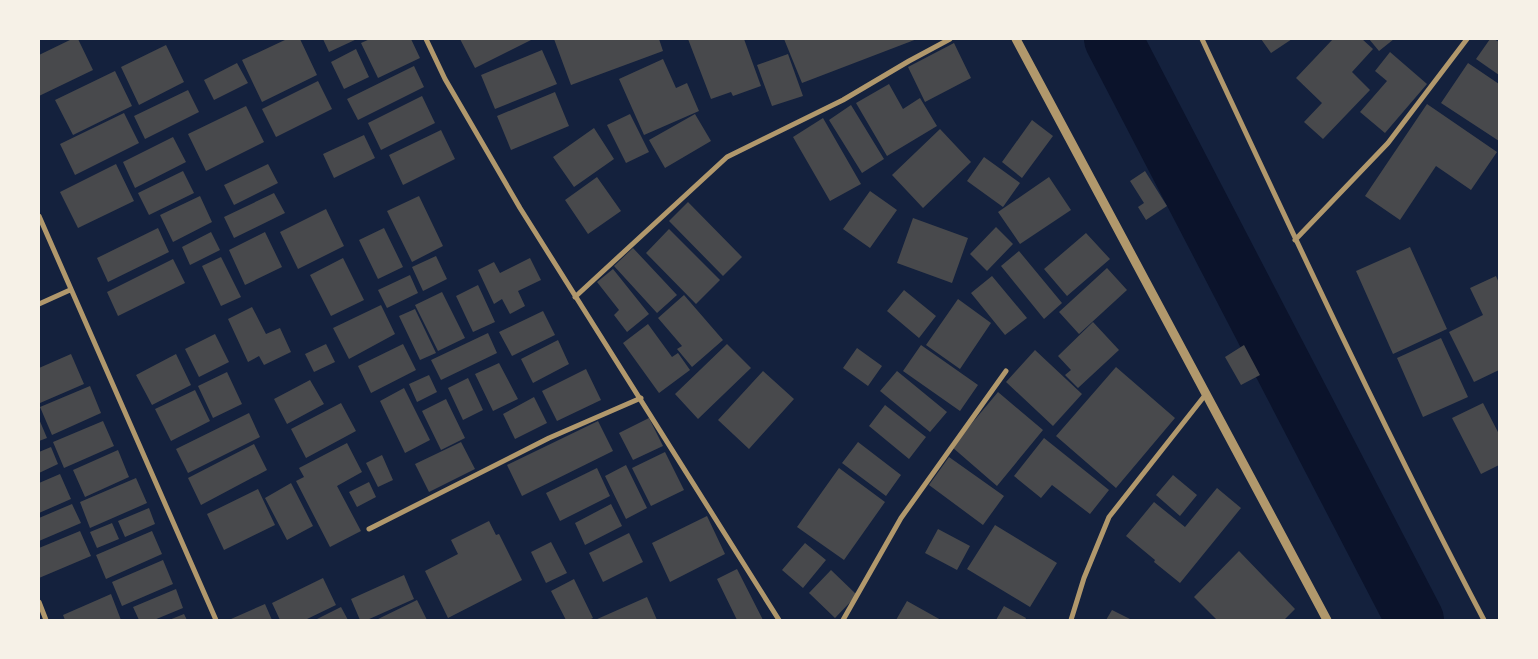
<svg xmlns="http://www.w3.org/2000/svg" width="1538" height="659" font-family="Lato,sans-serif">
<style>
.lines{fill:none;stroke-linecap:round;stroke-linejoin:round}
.river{stroke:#0b132b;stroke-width:58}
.building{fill:#48494c}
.minor{stroke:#b1986c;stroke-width:5}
.tertiary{stroke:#b1986c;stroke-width:9}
</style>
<rect width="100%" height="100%" fill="#14213d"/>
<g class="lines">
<path class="river" d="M 1113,39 L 1415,620"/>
</g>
<path class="building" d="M 72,39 L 78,39 L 93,70 L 39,96 L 39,55 Z
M 287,39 L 300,39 L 317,75 L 262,102 L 242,60 Z
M 323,39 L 357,39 L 329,52 Z
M 370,39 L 411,39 L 420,58 L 378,78 L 361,43 Z
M 460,39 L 533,39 L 475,68 Z
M 554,39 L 659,39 L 663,51 L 571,85 Z
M 688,39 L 744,39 L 761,86 L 733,96 L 731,92 L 711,99 Z
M 784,39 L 917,39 L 802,83 Z
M 1261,39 L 1292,39 L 1271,53 Z
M 1333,39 L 1362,39 L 1373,49 L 1352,72 L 1370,90 L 1323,139 L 1304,122 L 1322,103 L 1296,78 Z
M 1369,39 L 1394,39 L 1379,51 Z
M 1490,39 L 1494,39 L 1499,42 L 1499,75 L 1476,59 Z
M 954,43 L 971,78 L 925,102 L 908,67 Z
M 166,45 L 184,82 L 139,105 L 121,67 Z
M 356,49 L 369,77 L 344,89 L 331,62 Z
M 542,50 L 557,84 L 495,109 L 481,75 Z
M 1390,52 L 1427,84 L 1385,133 L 1360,112 L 1387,81 L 1375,71 Z
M 788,54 L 803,96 L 772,106 L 757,65 Z
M 663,59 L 676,88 L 687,83 L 699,111 L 644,135 L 619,79 Z
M 237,63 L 248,83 L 214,100 L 204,80 Z
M 1468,63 L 1499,84 L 1499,141 L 1441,103 Z
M 414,66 L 424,87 L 358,120 L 347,99 Z
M 115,71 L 132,106 L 73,135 L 55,100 Z
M 318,81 L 332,109 L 276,137 L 262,109 Z
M 889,84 L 903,109 L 920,98 L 937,126 L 887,156 L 856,103 Z
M 188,90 L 199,112 L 145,139 L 134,116 Z
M 555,92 L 569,126 L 511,150 L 497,116 Z
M 422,96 L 435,123 L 381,150 L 368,123 Z
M 1427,104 L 1497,152 L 1471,190 L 1436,166 L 1400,220 L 1365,196 Z
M 851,105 L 884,159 L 862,173 L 829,120 Z
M 246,106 L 264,142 L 206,171 L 188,134 Z
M 124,113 L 139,143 L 75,175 L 60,144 Z
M 630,114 L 649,152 L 626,163 L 607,125 Z
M 695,114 L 711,141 L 665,168 L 649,140 Z
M 823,118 L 861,184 L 830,201 L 793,137 Z
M 1032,120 L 1053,136 L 1022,178 L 1002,162 Z
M 594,128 L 614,159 L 574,187 L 553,157 Z
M 940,129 L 971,162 L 923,208 L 892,175 Z
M 441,130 L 455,159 L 403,185 L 389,155 Z
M 364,135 L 375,158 L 334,178 L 323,154 Z
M 173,137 L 186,162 L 135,188 L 123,162 Z
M 984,157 L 1020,183 L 1003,207 L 967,181 Z
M 116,164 L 134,201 L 78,228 L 60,192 Z
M 268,164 L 278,183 L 234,205 L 224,185 Z
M 183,171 L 194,193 L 149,215 L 138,193 Z
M 1145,171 L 1167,206 L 1146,220 L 1138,207 L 1144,203 L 1130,181 Z
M 597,177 L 621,211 L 588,234 L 565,200 Z
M 1049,177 L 1071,210 L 1020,244 L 998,212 Z
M 870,191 L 897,210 L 870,248 L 843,229 Z
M 274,193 L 285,213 L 234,238 L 224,217 Z
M 200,196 L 212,222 L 173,242 L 160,215 Z
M 419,196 L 443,246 L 412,262 L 387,211 Z
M 688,202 L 742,257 L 723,276 L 669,221 Z
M 326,209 L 344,246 L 298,269 L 280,232 Z
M 913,218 L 968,238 L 952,283 L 897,263 Z
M 996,227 L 1013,244 L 987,271 L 970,254 Z
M 158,228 L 169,252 L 108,282 L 97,258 Z
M 384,228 L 403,267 L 378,279 L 359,240 Z
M 669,229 L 720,280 L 696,304 L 646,253 Z
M 211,232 L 220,250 L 190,265 L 182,247 Z
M 265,232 L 282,267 L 245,285 L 229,250 Z
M 1086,233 L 1110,259 L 1067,296 L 1044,269 Z
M 1410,247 L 1447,329 L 1393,354 L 1356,271 Z
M 633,248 L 677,295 L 657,313 L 614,266 Z
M 1019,251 L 1062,303 L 1044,319 L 1001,266 Z
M 436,256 L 447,279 L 423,291 L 412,267 Z
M 221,257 L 241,297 L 221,306 L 202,266 Z
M 343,258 L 364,300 L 331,316 L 310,275 Z
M 530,258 L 541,280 L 518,291 L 525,306 L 510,314 L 502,299 L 494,304 L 478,270 L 494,262 L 500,273 Z
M 173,259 L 185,283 L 118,316 L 107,292 Z
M 1107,268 L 1127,290 L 1079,334 L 1059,312 Z
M 613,269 L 649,314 L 627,332 L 614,315 L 619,310 L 597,282 Z
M 410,275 L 418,293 L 387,308 L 378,290 Z
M 992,276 L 1027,318 L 1005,335 L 971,293 Z
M 1496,276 L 1499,283 L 1499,370 L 1474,382 L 1449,332 L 1483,315 L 1470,288 Z
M 478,285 L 495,322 L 473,332 L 456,296 Z
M 904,290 L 936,316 L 919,338 L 887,311 Z
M 442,292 L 465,338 L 438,351 L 415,305 Z
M 684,295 L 723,340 L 692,367 L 677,349 L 682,346 L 658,318 Z
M 958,299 L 991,323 L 960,369 L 926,345 Z
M 381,305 L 395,334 L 349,359 L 333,328 Z
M 252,307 L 266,334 L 280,328 L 291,352 L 264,365 L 259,356 L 248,362 L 228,319 Z
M 415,309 L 436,353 L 420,360 L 399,316 Z
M 543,311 L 555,335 L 512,356 L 499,332 Z
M 1093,322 L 1119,350 L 1078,388 L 1065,375 L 1071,370 L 1058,356 Z
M 648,324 L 672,357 L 678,353 L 690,370 L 659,393 L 623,343 Z
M 488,333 L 497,353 L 441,380 L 431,360 Z
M 215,334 L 229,362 L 199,377 L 185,349 Z
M 1441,338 L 1468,397 L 1423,417 L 1397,358 Z
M 558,340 L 569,364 L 533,383 L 521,359 Z
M 326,344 L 335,362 L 314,372 L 305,354 Z
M 403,344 L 416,370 L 371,393 L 358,366 Z
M 727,344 L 751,368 L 698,419 L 675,394 Z
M 921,345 L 978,385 L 960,411 L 903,371 Z
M 1244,345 L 1260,375 L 1241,385 L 1225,357 Z
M 857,348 L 882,366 L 868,386 L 843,368 Z
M 1035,350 L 1082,394 L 1053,426 L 1006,382 Z
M 71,354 L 84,384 L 40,403 L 39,368 Z
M 176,354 L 191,385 L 152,405 L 136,375 Z
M 499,363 L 518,399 L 493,411 L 475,374 Z
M 1116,367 L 1175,418 L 1116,488 L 1056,436 Z
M 586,369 L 601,400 L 557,421 L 542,391 Z
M 763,371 L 794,399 L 749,449 L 718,420 Z
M 897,371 L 947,412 L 930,432 L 880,391 Z
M 227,372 L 242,404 L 213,418 L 198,386 Z
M 429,375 L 437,392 L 417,402 L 409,384 Z
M 468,378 L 483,410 L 463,420 L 448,388 Z
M 310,380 L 324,404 L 287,424 L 274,399 Z
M 90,386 L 101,413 L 52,435 L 40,407 Z
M 404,388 L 430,440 L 405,453 L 380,401 Z
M 195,390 L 210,421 L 171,441 L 155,409 Z
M 998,392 L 1043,430 L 997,486 L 952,447 Z
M 534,397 L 547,423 L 515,439 L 503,414 Z
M 446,399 L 465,438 L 441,450 L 422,411 Z
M 341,403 L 356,431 L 306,458 L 291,429 Z
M 1483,403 L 1499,434 L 1499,465 L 1481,474 L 1452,418 Z
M 885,405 L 926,437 L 909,459 L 869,426 Z
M 249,413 L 260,437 L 188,473 L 176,449 Z
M 649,418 L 663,446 L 633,460 L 619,433 Z
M 39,419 L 47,438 L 39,441 Z
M 103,421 L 114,446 L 64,468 L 53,442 Z
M 598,421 L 613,451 L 522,496 L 507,465 Z
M 1044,438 L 1109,490 L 1090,514 L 1052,485 L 1041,498 L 1014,476 Z
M 461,442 L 475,469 L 429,492 L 415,464 Z
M 858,442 L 901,475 L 886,496 L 842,463 Z
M 347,443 L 362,472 L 337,486 L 361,531 L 330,547 L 296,481 L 304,477 L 299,468 Z
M 254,444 L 267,470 L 201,505 L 188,478 Z
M 51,447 L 58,464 L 39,473 L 39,452 Z
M 118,450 L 129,477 L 85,497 L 73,470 Z
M 665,452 L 684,490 L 651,506 L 632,468 Z
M 382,455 L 393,480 L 378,487 L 366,463 Z
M 949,457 L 1004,496 L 983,525 L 929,485 Z
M 626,465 L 647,508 L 626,519 L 605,476 Z
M 597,468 L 610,496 L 560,521 L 546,493 Z
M 839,468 L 885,502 L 844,560 L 797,527 Z
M 60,474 L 71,499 L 39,513 L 39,483 Z
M 1173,475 L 1197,495 L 1180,516 L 1156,495 Z
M 136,478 L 147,503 L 90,528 L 80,502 Z
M 369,482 L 376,497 L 357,507 L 349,492 Z
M 291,483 L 313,526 L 287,540 L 265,498 Z
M 1217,488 L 1241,508 L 1180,583 L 1154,562 L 1155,560 L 1126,536 L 1154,502 L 1185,527 Z
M 258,489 L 275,525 L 224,550 L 207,514 Z
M 72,504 L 81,523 L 39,541 L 39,518 Z
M 611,504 L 622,526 L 585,545 L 575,523 Z
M 149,508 L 155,524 L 125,537 L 118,521 Z
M 707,516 L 725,554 L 670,582 L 652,543 Z
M 489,521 L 496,535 L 499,534 L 522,580 L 448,618 L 425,571 L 458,554 L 451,540 Z
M 112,523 L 119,539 L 97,548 L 90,532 Z
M 995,525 L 1057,563 L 1030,607 L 967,569 Z
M 938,529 L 970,546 L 957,570 L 925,553 Z
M 80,531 L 91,556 L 39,578 L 39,548 Z
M 152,531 L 162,554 L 106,579 L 96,555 Z
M 629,533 L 643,562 L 603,582 L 589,553 Z
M 551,542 L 567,573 L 546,583 L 531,552 Z
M 805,543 L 826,560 L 803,588 L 782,570 Z
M 1239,551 L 1295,609 L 1284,620 L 1217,620 L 1194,597 Z
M 163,560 L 173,584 L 122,606 L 112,582 Z
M 737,569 L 763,620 L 737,620 L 717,579 Z
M 831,570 L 857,595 L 835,618 L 809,593 Z
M 404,575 L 414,599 L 367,620 L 360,620 L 351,599 Z
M 323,578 L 336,605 L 305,620 L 280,620 L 272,603 Z
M 574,579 L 593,618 L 589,620 L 566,620 L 551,591 Z
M 176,589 L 183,608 L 154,620 L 139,620 L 133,607 Z
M 111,594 L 121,620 L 65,620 L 63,615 Z
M 647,597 L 657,620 L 595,620 Z
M 417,600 L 427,620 L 376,620 Z
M 907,601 L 941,620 L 896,620 Z
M 265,604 L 272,620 L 231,620 L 231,619 Z
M 1004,606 L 1026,618 L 1025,620 L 996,620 Z
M 341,607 L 348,620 L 315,620 Z
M 1112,610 L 1132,620 L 1106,620 Z
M 184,614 L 187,620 L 169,620 Z"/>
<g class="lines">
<path class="minor" d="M 426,39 L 445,79 L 520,208 L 779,620
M 1202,39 C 1293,234 1384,430 1484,620
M 39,216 L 216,620
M 1295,240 L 1388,143 L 1467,39
M 575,297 L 727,157 L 843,100 L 909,61 L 950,39
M 39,304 L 70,290
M 369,529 L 549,438 L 641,398
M 39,602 L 46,620
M 843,620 L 901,518 L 1006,371
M 1071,620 L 1084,578 L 1109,517 L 1206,394"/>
<path class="tertiary" d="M 1016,39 L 1327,620"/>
</g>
<rect width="1538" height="659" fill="none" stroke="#f6f1e7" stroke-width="80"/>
</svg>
